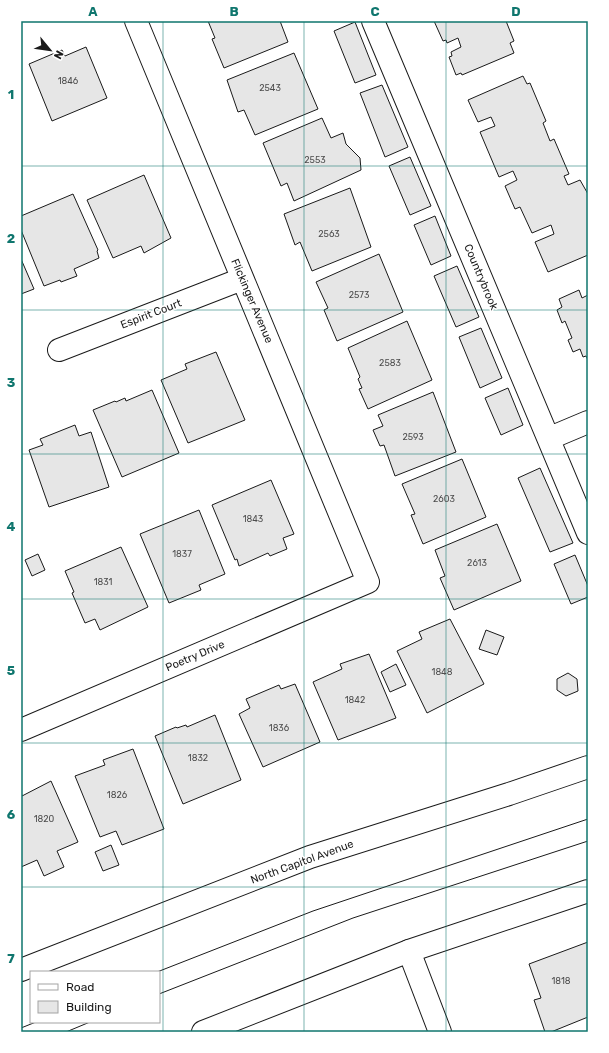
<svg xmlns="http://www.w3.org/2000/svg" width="609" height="1053" font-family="Rubik,sans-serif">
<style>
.building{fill:#e6e6e6;stroke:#1a1a1a}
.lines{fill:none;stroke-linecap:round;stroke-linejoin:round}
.minor-casing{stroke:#1a1a1a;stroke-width:24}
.primary-casing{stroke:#1a1a1a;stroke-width:24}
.minor{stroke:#fff;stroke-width:22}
.primary{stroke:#fff;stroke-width:22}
.tram{stroke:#1a1a1a;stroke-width:1}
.grid{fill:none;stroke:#0f766e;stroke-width:1;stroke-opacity:0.55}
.labels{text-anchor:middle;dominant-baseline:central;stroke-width:3;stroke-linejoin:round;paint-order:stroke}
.number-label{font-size:9px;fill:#4d4d4d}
.street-label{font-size:11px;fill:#1a1a1a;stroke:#fff}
.neatline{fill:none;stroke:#0f766e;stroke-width:1.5}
.grid-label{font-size:13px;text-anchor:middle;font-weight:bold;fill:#0f766e}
</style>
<rect width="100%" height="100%" fill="#fff"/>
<path class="building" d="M 208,21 L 280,21 L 288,42 L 224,68 L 212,39 L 215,38 Z
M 434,21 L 506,21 L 514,41 L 510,43 L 514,53 L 462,75 L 461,73 L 456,75 L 449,57 L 452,56 L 451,52 L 461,47 L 458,38 L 447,43 L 446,40 L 443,41 Z
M 355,22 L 376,75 L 355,83 L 334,31 Z
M 86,47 L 107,98 L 52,121 L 29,64 L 62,50 L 65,56 Z
M 294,53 L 318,109 L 255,135 L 244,110 L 238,112 L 227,80 Z
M 523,76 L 527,84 L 530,83 L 546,121 L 543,123 L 550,141 L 554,139 L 569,174 L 564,176 L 568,185 L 580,180 L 588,194 L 588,255 L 548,272 L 535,242 L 554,234 L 551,225 L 532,233 L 520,207 L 515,209 L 505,186 L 517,180 L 513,171 L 499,177 L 480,132 L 495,126 L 491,117 L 478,122 L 468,100 Z
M 382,85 L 408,147 L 385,157 L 360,93 Z
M 322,118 L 331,138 L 343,133 L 346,144 L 360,158 L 361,170 L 294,201 L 287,183 L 281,186 L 263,143 Z
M 410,157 L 431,206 L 410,215 L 389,166 Z
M 144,175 L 171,238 L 144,253 L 141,246 L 113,258 L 87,200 Z
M 350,188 L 371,247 L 312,271 L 300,242 L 295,245 L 284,214 Z
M 73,194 L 98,250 L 97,251 L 99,258 L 74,269 L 77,276 L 61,282 L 60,280 L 44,286 L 21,230 L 21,216 Z
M 435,216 L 451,256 L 431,265 L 414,225 Z
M 379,254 L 403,312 L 337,341 L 324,310 L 328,308 L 316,282 Z
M 21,259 L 34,289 L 21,294 Z
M 457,266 L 479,317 L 456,327 L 434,276 Z
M 579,290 L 582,298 L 588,295 L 588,360 L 586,356 L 583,357 L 580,349 L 573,352 L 568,340 L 572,338 L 565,321 L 562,323 L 557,310 L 562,307 L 559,299 Z
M 407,321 L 432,380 L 368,409 L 359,389 L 362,388 L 358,379 L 360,377 L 348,348 Z
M 481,328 L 502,378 L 480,388 L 459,337 Z
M 216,352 L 245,420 L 188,443 L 161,380 L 187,369 L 185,364 Z
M 508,388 L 523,425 L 501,435 L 485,398 Z
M 152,390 L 179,453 L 122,477 L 93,410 L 115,401 L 116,402 L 125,398 L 126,401 Z
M 433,392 L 456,452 L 395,476 L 384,445 L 380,446 L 373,430 L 383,426 L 378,415 Z
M 75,425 L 79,436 L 91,432 L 109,487 L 49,507 L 29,450 L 43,445 L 40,439 Z
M 462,459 L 486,517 L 423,544 L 411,515 L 415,514 L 402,484 Z
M 540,468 L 573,543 L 550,552 L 518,478 Z
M 271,480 L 294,534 L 283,538 L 287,549 L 270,556 L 268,553 L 239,566 L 237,559 L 235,560 L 212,505 Z
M 199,510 L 225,574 L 199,585 L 201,590 L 169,603 L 140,534 Z
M 497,524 L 521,581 L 454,610 L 440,578 L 445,576 L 435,550 Z
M 121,547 L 148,607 L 100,630 L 95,619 L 85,623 L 72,593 L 74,592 L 65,571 Z
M 38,554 L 45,570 L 32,576 L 25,560 Z
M 575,555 L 588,586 L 588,597 L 571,604 L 554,564 Z
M 450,619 L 484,684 L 427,713 L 397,651 L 422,639 L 419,632 Z
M 486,630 L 504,637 L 497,655 L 479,649 Z
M 369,654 L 396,718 L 338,740 L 313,682 L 342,669 L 340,664 Z
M 396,664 L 406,685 L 390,692 L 381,672 Z
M 568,673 L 577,679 L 578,691 L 566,696 L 557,690 L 557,679 Z
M 295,684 L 320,742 L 263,767 L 239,714 L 250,708 L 246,699 L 279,685 L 281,689 Z
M 215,715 L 241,780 L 183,804 L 155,736 L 176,727 L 177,728 L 186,725 L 187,727 Z
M 133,749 L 164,829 L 122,845 L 116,831 L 100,837 L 75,776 L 105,765 L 103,760 Z
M 51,781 L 78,842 L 57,851 L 64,867 L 44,876 L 37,860 L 21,867 L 21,792 L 22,796 Z
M 111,845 L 119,865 L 103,871 L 95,852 Z
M 588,942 L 588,1017 L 551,1032 L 545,1032 L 534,1000 L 541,998 L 529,964 Z"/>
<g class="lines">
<defs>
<path id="minor" d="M 373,21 L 588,533
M 59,350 L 242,279
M 550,438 L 588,422
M 21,730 L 368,582 L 136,21
M 409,951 L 440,1032"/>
<path id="primary" d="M 21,970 L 310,857 L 509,794 L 588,767
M 203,1032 L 409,951 L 588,891"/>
</defs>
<use href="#minor" class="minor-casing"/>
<use href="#primary" class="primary-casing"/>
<use href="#minor" class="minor"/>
<use href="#primary" class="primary"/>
<path class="tram" d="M 157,972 L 313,911 L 588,819
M 159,994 L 353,918 L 588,841
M 21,1028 L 36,1022
M 66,1032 L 90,1022"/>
</g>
<path class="grid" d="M 163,21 L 163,1032M 304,21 L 304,1032M 446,21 L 446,1032M 21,166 L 588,166M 21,310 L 588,310M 21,454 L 588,454M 21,599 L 588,599M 21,743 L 588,743M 21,887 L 588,887"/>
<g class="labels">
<g class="number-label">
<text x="68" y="81">1846</text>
<text x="270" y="88">2543</text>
<text x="315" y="160">2553</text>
<text x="329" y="234">2563</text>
<text x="359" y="295">2573</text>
<text x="390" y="363">2583</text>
<text x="413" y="437">2593</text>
<text x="444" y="499">2603</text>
<text x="253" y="519">1843</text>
<text x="182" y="554">1837</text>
<text x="477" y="563">2613</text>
<text x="103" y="582">1831</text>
<text x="442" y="672">1848</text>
<text x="355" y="700">1842</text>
<text x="279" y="728">1836</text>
<text x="198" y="758">1832</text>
<text x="117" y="795">1826</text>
<text x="44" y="819">1820</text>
<text x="561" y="981">1818</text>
</g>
<g class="street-label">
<text transform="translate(481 277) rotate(67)">Countrybrook</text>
<text transform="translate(252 301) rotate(67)">Flickinger Avenue</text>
<text transform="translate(151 314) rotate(-21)">Espirit Court</text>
<text transform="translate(195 656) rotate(-23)">Poetry Drive</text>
<text transform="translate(302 862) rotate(-20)">North Capitol Avenue</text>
</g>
</g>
<rect width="609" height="1053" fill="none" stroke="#ffffff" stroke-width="44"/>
<rect x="30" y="971" width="130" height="52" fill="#ffffff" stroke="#a3a3a3"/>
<rect x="38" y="984" width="20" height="6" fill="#ffffff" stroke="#a3a3a3"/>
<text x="66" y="991" font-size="12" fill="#1a1a1a">Road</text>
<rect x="38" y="1001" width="20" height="12" fill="#e6e6e6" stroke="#a3a3a3"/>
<text x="66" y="1011" font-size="12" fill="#1a1a1a">Building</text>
<g transform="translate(50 50) rotate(119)" stroke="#ffffff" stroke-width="3" paint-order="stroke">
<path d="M0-3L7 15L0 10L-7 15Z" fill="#1a1a1a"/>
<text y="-6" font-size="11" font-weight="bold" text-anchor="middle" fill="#1a1a1a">N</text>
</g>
<rect x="22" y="22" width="565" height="1009" class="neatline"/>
<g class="grid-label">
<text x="93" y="16">A</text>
<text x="234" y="16">B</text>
<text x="375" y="16">C</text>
<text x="516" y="16">D</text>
<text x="11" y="99">1</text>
<text x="11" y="243">2</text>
<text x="11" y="387">3</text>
<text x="11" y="531">4</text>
<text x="11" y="675">5</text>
<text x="11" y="819">6</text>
<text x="11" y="963">7</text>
</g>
</svg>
